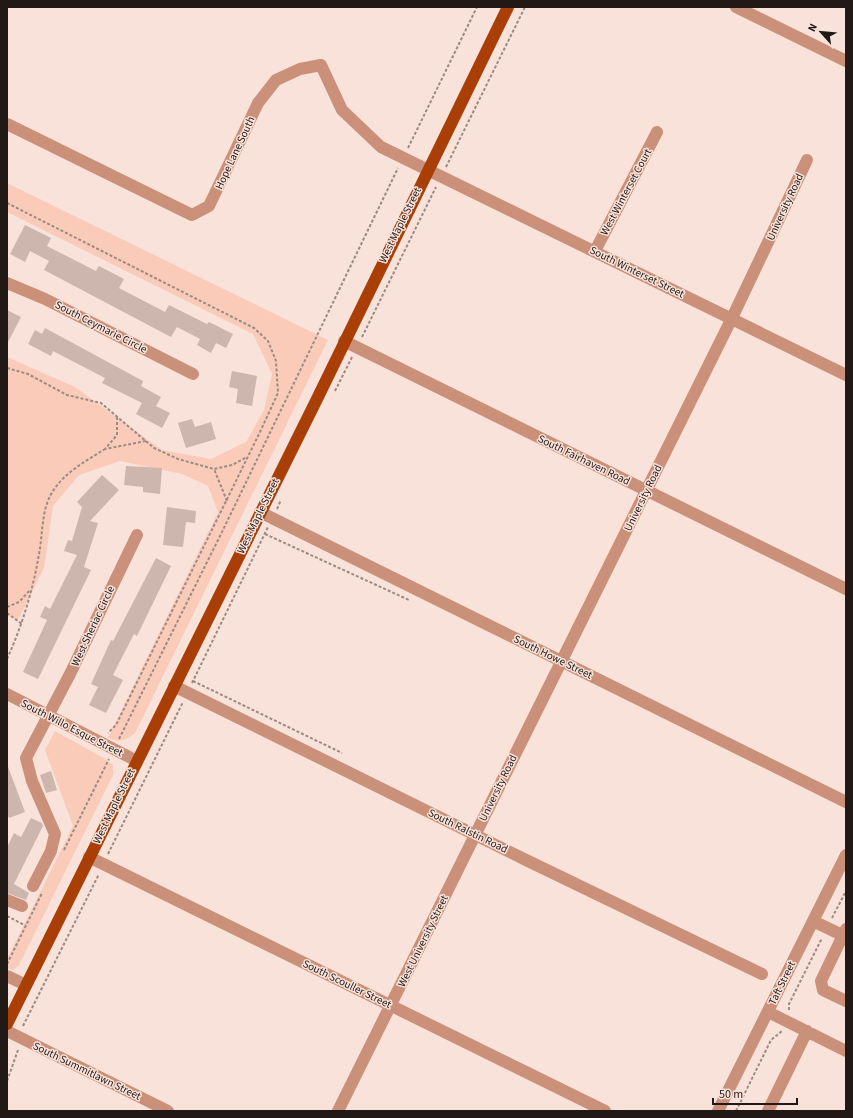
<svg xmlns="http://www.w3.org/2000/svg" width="853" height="1118" font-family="'Source Sans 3',sans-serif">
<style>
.green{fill:#facbb9}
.building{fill:#ccb6ae}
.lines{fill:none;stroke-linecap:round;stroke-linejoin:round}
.path{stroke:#9a8b84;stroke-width:2;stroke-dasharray:3 2;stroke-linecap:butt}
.minor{stroke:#cb9079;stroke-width:12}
.major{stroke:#a93f07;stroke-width:12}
.labels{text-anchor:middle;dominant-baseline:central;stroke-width:3;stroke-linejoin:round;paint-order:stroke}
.street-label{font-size:11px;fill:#211916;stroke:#f8e2d9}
</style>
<rect width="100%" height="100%" fill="#f8e2d9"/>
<path class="green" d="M 7,183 L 328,340 L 135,733 C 125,741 120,743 108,738 L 218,512 L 208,486 L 182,474 L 120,461 L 79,475 L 53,506 L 44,568 L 18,620 L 7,615 L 7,357 L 75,387 L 162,450 L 211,459 L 246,442 L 264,410 L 272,374 L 253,334 L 7,212 Z
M 55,731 L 107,760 L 113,765 L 113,775 L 19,965 L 13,970 L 7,968 L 7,959 L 73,826 L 45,750 Z"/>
<path class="building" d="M 25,225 L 51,238 L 47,246 L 96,271 L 99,266 L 124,279 L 119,288 L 165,312 L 169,305 L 207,324 L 209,322 L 233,334 L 226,348 L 216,343 L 211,353 L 197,345 L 200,339 L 177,327 L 171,337 L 44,270 L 49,261 L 30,251 L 25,262 L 10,254 Z
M 7,310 L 21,317 L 7,344 Z
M 45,328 L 143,381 L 141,386 L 161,397 L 156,406 L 170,413 L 162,428 L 136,414 L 142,403 L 102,383 L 105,378 L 53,351 L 51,356 L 28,344 L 35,330 L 42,334 Z
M 232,371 L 257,376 L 252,406 L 236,403 L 238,389 L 229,387 Z
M 192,419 L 195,427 L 211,422 L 216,439 L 186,448 L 178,423 Z
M 126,466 L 162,468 L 160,494 L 143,492 L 143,487 L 124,485 Z
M 102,475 L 119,490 L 90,521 L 98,523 L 84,567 L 91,570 L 38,679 L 23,672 L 47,620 L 40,617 L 45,606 L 50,609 L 77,555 L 64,551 L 68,540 L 72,541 L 82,507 L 77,502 Z
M 167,507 L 196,511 L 195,523 L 186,522 L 183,547 L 163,545 Z
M 156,558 L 171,566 L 137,636 L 134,634 L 113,675 L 123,680 L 106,713 L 89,705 L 98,687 L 91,684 L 111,640 L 113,641 Z
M 7,764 L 25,812 L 9,818 L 7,813 Z
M 51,771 L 57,790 L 46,793 L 40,775 Z
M 31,818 L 42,823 L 43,826 L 14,884 L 29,893 L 26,900 L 7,893 L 7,847 L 14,833 L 21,837 Z"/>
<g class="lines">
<path class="path" d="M 408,148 L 477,7
M 446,167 L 525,7
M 7,203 L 254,328 L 268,341 L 276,361 L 278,393 L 260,432 L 116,725 L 108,733
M 362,337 L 436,187
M 7,368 L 28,374 L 67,395 L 101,403 L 154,448 L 178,459 L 214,469
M 335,391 L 352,357
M 117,417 L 117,435 L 105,449 L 146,441
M 227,501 L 214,469 L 232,465 L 247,457
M 277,509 L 281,500
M 265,534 L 409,600
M 7,607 L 19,602 L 30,590
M 7,613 L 22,624
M 7,659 C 22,626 33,590 39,554 C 43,534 41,509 53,491 C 65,472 86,461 105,449
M 193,681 L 342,753
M 192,683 L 268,527
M 119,739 L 221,534 L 398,168
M 64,850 L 109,759
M 108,854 L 183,702
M 7,916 L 26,926
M 832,918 L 846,891
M 7,964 L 42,893
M 789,1010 L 789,1004 L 822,938
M 23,1026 L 99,874
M 7,1081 L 18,1050
M 736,1111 L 771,1040 L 782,1031"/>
<path class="minor" d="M 736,7 L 846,61
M 7,124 L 192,215 L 209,206 L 258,103 L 276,80 L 300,69 L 321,65 L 342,110 L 381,147 L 846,375
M 595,251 L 657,132
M 7,283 L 45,299 L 193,374
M 344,341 L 846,589
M 260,512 L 846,802
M 174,686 L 526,860 L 762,974
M 7,694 L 137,761
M 89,857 L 605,1111
M 33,886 L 51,851 L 55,834 L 32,781 L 26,758 L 70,674 L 137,535
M 7,900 L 22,906
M 813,921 L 846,937
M 846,929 L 821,981 L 823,990 L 846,1001
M 7,976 L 26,985
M 768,1012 L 846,1051
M 7,1031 L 168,1111
M 338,1111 L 732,318 L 807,160
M 718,1111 L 846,855
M 768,1111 L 807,1031"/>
<path class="major" d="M 7,1024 L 317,399 L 508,7"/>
</g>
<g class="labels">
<g class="street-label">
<text transform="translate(235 153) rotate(-65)">Hope Lane South</text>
<text transform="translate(626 192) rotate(-62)">West Winterset Court</text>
<text transform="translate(785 207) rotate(-65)">University Road</text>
<text transform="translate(400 225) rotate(-64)">West Maple Street</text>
<text transform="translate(637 272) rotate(26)">South Winterset Street</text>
<text transform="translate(101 327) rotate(27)">South Ceymarie Circle</text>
<text transform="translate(584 460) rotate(26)">South Fairhaven Road</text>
<text transform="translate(643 498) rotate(-64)">University Road</text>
<text transform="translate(258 516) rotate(-64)">West Maple Street</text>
<text transform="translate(93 626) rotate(-65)">West Sheriac Circle</text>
<text transform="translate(553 657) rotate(26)">South Howe Street</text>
<text transform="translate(72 728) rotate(27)">South Willo Esque Street</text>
<text transform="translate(498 788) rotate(-64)">University Road</text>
<text transform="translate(114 806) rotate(-64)">West Maple Street</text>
<text transform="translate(468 831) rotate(26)">South Ralstin Road</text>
<text transform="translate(423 941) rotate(-64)">West University Street</text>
<text transform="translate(782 983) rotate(-64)">Taft Street</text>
<text transform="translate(347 984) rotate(26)">South Scouller Street</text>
<text transform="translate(87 1071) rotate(26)">South Summitlawn Street</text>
</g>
</g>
<rect width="853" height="1118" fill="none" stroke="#211916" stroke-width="16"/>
<g transform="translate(821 32) rotate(297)" stroke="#f8e2d9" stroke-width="3" paint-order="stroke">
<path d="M0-3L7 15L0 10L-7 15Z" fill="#211916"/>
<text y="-6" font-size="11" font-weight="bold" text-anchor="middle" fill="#211916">N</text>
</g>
<path d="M713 1098v6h84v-6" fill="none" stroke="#211916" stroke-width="2"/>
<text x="719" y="1098" font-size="12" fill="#211916" stroke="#f8e2d9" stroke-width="3" paint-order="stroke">50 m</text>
</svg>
